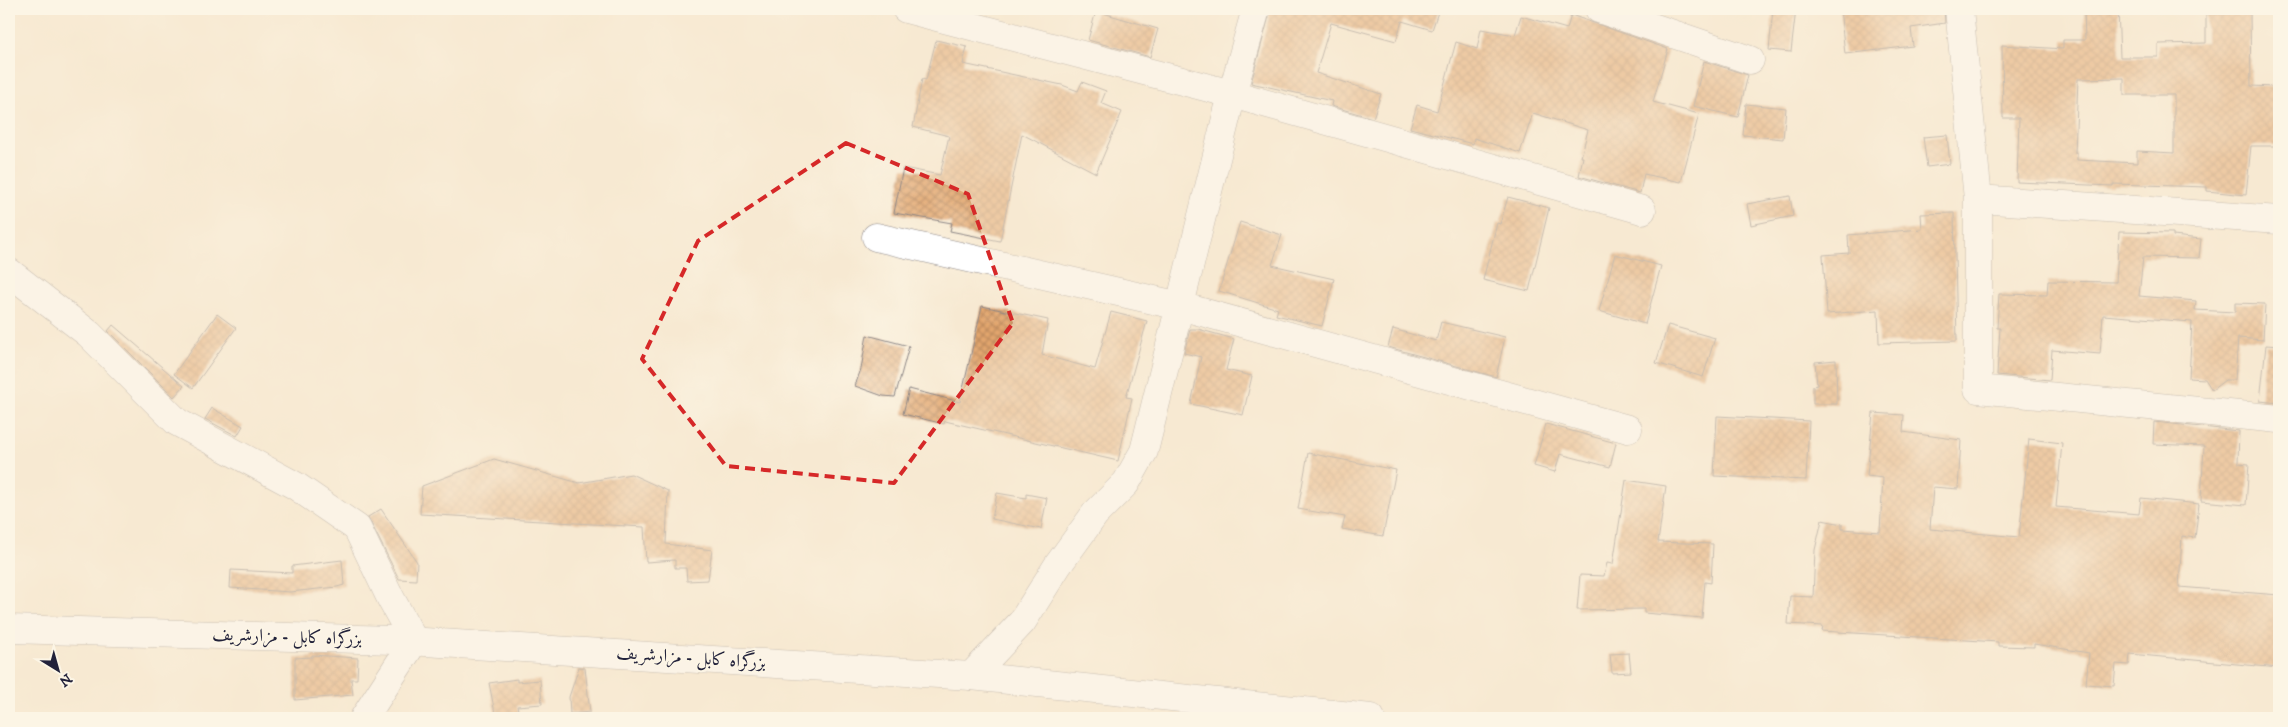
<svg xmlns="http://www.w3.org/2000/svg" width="2288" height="727" font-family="'IM FELL DW Pica',Amiri,serif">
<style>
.building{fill:url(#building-cross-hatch);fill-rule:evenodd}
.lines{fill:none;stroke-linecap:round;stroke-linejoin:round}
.minor-casing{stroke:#8c8686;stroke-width:29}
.highway-casing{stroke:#8c8686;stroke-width:29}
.minor{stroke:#fff;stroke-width:28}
.highway{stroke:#fff;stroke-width:28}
.marked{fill:none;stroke:#d62828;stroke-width:4;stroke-dasharray:10 6;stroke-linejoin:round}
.labels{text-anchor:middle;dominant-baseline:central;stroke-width:4;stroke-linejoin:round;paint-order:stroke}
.street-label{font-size:18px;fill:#22223b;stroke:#fcf5e5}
</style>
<defs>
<pattern id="building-cross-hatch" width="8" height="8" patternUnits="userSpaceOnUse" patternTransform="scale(1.25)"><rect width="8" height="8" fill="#e2a56d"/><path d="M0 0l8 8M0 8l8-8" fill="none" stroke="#b7865b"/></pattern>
</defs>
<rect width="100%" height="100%" fill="#fcf5e5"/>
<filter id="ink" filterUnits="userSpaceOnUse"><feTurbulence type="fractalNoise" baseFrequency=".02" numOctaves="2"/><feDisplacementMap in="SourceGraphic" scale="10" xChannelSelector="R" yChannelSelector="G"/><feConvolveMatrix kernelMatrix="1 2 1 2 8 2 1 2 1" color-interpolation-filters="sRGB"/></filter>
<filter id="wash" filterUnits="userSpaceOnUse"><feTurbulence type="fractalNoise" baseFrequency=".0096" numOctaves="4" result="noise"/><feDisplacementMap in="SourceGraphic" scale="20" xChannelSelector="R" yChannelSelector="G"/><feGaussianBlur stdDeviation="1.12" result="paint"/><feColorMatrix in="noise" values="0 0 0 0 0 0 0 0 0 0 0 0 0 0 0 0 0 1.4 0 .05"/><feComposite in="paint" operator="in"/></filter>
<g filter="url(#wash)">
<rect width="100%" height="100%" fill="#f7e9d2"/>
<g id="blocks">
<path class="building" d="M 1271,9 L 1439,9 L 1432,30 L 1402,21 L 1396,41 L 1331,23 L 1316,73 L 1381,94 L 1373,118 L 1331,106 L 1332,101 L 1251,83 Z
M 1773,9 L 1796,9 L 1791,52 L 1769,50 Z
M 1840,9 L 1944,9 L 1945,23 L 1911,28 L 1913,46 L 1845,54 Z
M 2084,9 L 2118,9 L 2120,57 L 2158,57 L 2158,44 L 2206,43 L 2206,14 L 2250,13 L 2251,86 L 2274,87 L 2273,113 L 2279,113 L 2279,146 L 2251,146 L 2246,195 L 2207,191 L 2207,187 L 2113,184 L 2113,186 L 2017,182 L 2019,118 L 2003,118 L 2002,45 L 2063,49 L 2063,40 L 2085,40 ZM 2124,78 L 2124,95 L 2174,95 L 2174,153 L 2137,151 L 2137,163 L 2077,160 L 2077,153 L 2075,153 L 2078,79 Z
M 1096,11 L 1158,29 L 1150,57 L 1088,40 Z
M 1571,15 L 1668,49 L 1653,102 L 1699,114 L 1681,182 L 1644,174 L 1640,193 L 1579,176 L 1583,157 L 1581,157 L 1588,130 L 1533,113 L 1520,153 L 1474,138 L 1473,144 L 1410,128 L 1417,105 L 1437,111 L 1456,42 L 1477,49 L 1481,29 L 1515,35 L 1521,16 L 1567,29 Z
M 936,40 L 967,47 L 963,64 L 1062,85 L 1078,91 L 1082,82 L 1106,91 L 1101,103 L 1122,112 L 1096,173 L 1022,134 L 1000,241 L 950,231 L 952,223 L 894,213 L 903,168 L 940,175 L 949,136 L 913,127 L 922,79 L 926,80 Z
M 1704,61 L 1748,75 L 1738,117 L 1693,106 Z
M 1746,104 L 1786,108 L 1783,139 L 1743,135 Z
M 1947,135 L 1950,164 L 1927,167 L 1923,137 Z
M 1790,196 L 1793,216 L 1751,225 L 1747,204 Z
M 1508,197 L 1549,208 L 1529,291 L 1483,280 L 1497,223 L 1500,224 Z
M 1954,213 L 1957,341 L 1879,343 L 1878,310 L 1827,314 L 1823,255 L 1849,253 L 1848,235 L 1922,229 L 1921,214 Z
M 1240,222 L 1282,235 L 1272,265 L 1334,279 L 1322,326 L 1276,315 L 1278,309 L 1219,291 Z
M 2119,232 L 2173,233 L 2173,236 L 2201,239 L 2199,258 L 2143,257 L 2139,296 L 2196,301 L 2195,310 L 2235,312 L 2235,303 L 2265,304 L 2263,340 L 2238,338 L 2235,380 L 2225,380 L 2212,390 L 2205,379 L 2189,378 L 2192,322 L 2103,315 L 2100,354 L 2052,350 L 2050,380 L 1997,375 L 2000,328 L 1997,328 L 1999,294 L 2047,295 L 2048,281 L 2116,282 Z
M 1615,254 L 1661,266 L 1645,324 L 1599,311 Z
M 982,306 L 1048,320 L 1042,355 L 1095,369 L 1111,312 L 1147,321 L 1126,397 L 1132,398 L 1118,461 L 945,421 L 944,424 L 903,414 L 909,389 L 960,402 Z
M 217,314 L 236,328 L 193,388 L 174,374 Z
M 1441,322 L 1505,337 L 1496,377 L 1388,347 L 1393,329 L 1436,341 Z
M 113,325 L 184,386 L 174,397 L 108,331 Z
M 1668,325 L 1715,338 L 1703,377 L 1656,363 Z
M 1190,329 L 1198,329 L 1234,339 L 1226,370 L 1252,376 L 1243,415 L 1191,404 L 1201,357 L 1184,353 Z
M 867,335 L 909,346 L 895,397 L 883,396 L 855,386 L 861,369 Z
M 2266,345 L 2279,346 L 2279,403 L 2260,401 Z
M 1836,360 L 1837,404 L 1813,404 L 1813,386 L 1817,385 L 1815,362 Z
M 212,408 L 243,426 L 237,436 L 205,419 Z
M 1873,413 L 1904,415 L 1903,432 L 1961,440 L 1958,489 L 1933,487 L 1930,529 L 2019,537 L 2029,439 L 2062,443 L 2056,507 L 2139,514 L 2141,498 L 2199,504 L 2195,538 L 2182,536 L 2179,587 L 2279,595 L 2279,668 L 2130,654 L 2129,665 L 2116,664 L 2114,686 L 2086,684 L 2089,653 L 2034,644 L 2034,647 L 1998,646 L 1998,642 L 1822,631 L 1823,626 L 1788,624 L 1790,596 L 1813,597 L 1815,550 L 1822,520 L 1842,524 L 1842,529 L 1880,532 L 1883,478 L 1867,476 Z
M 1717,416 L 1809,421 L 1806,480 L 1714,476 Z
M 2154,422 L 2239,431 L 2238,463 L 2249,464 L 2246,505 L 2201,501 L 2204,446 L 2153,444 Z
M 1546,424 L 1616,443 L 1610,467 L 1560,454 L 1555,472 L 1534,466 Z
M 1308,453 L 1396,470 L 1383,536 L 1342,529 L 1345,517 L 1298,509 Z
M 494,459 L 579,483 L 631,474 L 668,491 L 666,544 L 712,550 L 708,580 L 687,581 L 686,568 L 675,568 L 675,560 L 646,562 L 644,527 L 420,514 L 422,486 Z
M 1626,480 L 1666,486 L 1658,542 L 1713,544 L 1711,583 L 1705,582 L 1702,618 L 1644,613 L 1644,609 L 1577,610 L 1580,575 L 1604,576 L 1607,563 L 1613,564 Z
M 997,493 L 1026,498 L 1026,494 L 1047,498 L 1041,529 L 992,519 Z
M 381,509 L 417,562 L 416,580 L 399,579 L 368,517 Z
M 342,560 L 344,585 L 337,587 L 290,592 L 230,588 L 231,570 L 292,573 L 292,566 Z
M 1629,653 L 1631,672 L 1612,673 L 1610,654 Z
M 312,655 L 358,658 L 357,679 L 351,679 L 353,695 L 295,700 L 295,658 L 312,657 Z
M 579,667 L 585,668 L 590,712 L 570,714 L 569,697 Z
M 517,679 L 517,682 L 540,680 L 542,704 L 517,706 L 519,714 L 496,718 L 489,683 Z"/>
</g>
</g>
<g filter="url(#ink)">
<use href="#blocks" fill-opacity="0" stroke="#8c8686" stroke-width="1"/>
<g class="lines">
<defs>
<path id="minor" d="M 906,9 L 1232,94 L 1642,210
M 1599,9 L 1750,60
M 1959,9 L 1978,199 L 1978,389 L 2279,419
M 1978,199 L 2279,220
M 876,237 L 1180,306 L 1628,429
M 9,272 L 89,334 L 177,422 L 296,486 L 357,528 L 391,599 L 414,641 L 364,718
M 971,676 L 1022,622 L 1058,565 L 1095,514 L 1126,483 L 1144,451 L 1232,94 L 1256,9"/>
<path id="highway" d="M 9,629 L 393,640 L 971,676 L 1371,718"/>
</defs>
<use href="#minor" class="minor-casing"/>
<use href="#highway" class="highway-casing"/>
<use href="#minor" class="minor"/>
<use href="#highway" class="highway"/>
</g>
</g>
<path d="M0 0H2288V727H0ZM 846,143 L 968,194 L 1013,323 L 894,483 L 726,466 L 642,359 L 698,241 Z" fill="#f7e9d2" fill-opacity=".55" fill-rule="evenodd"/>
<path class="marked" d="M 846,143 L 968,194 L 1013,323 L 894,483 L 726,466 L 642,359 L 698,241 Z"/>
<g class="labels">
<g class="street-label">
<text transform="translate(287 637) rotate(2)">بزرگراه کابل - مزارشریف</text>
<text transform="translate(691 658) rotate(4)">بزرگراه کابل - مزارشریف</text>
</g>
</g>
<rect width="2288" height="727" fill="none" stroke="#fcf5e5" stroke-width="30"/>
<g transform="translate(58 670) rotate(143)" stroke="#fcf5e5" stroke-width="4" paint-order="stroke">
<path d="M0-4L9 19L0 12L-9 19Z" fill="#22223b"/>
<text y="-8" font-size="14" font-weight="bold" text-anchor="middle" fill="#22223b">N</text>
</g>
</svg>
